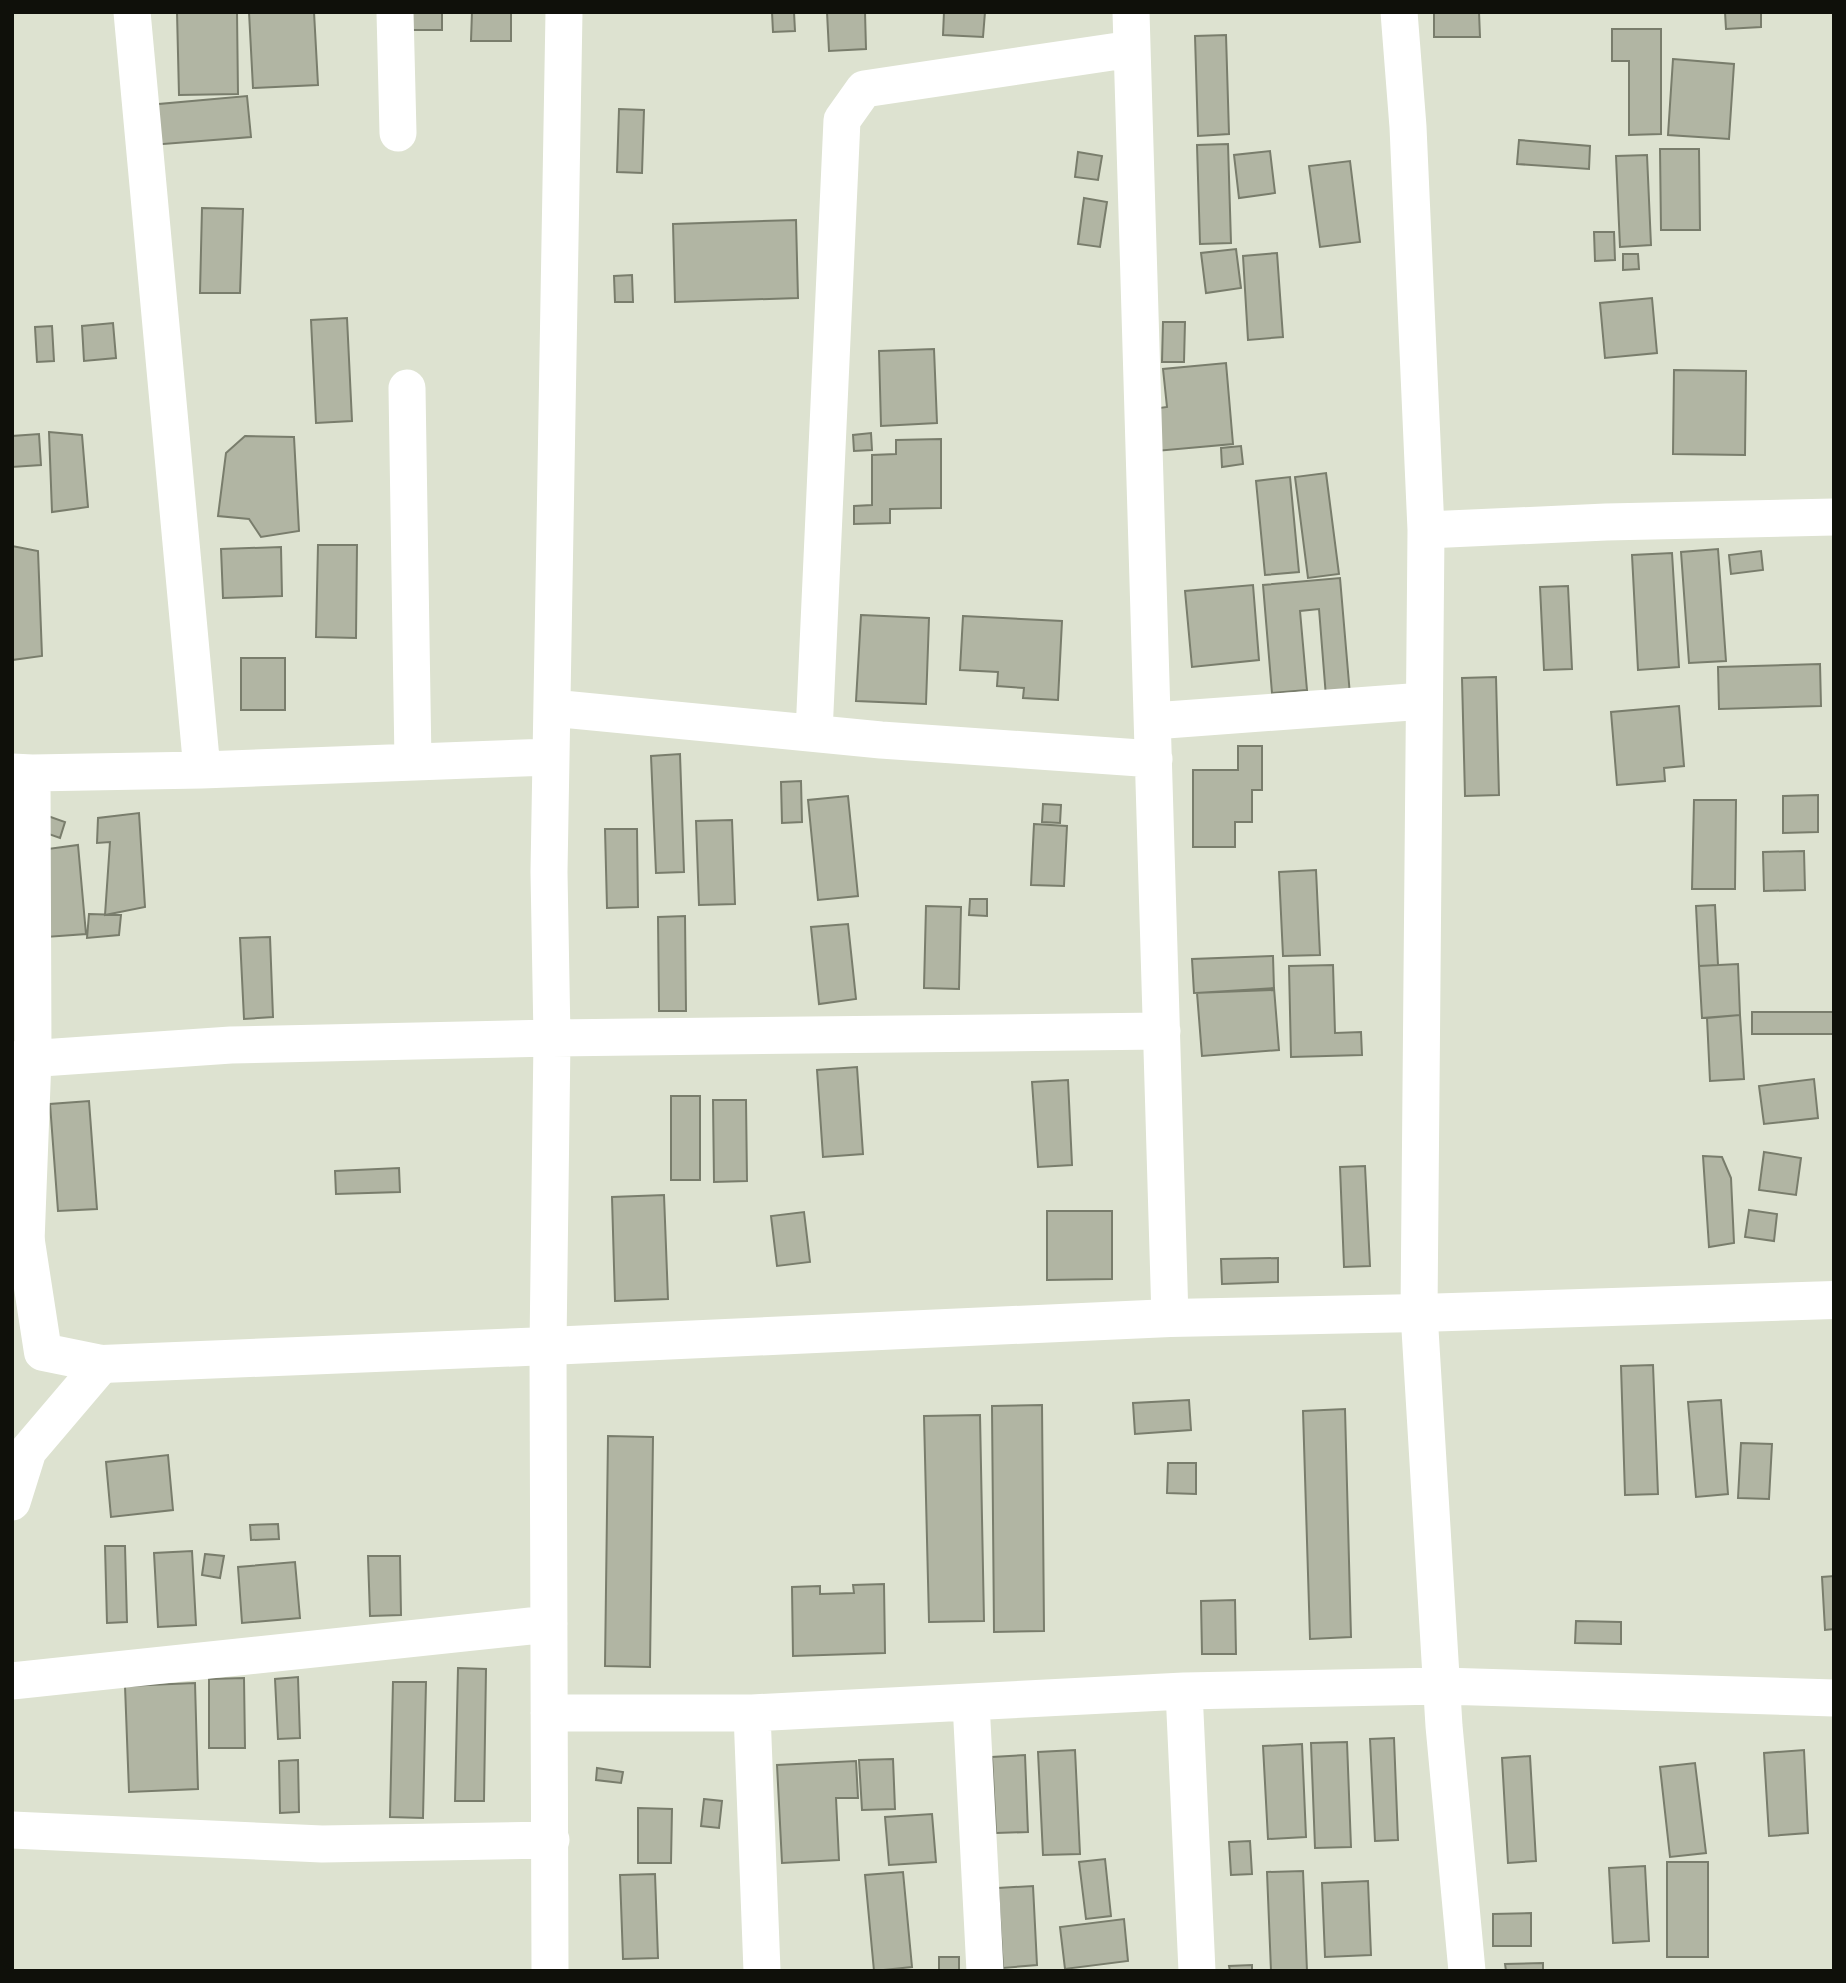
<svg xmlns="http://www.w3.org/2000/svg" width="1846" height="1983" font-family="Lato,sans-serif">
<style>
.building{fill:#b1b5a3;stroke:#797d6c;stroke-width:2}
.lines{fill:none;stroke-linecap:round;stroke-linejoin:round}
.street{stroke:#fff;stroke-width:37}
.secondary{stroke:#fff;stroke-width:38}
</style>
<rect width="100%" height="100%" fill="#dde2d0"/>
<path class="building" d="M 177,12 L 237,12 L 238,94 L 179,95 Z
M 249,12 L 314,12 L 318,85 L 253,88 Z
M 408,12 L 442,12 L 442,30 L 407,30 Z
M 472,12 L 511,12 L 511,41 L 471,41 Z
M 772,12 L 794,12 L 795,31 L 773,32 Z
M 827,12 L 865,12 L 866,49 L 829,51 Z
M 944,12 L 985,12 L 983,37 L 943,35 Z
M 1434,12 L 1479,12 L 1480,37 L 1434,37 Z
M 1725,12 L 1761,12 L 1761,27 L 1726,29 Z
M 1612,29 L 1661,29 L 1661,134 L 1629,135 L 1629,61 L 1612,61 Z
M 1226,35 L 1229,134 L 1198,136 L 1195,36 Z
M 1673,59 L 1734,64 L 1729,139 L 1668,135 Z
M 247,96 L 251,137 L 151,145 L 148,105 Z
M 619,109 L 644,110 L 642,173 L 617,172 Z
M 1519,140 L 1590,146 L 1589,169 L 1517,164 Z
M 1228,144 L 1231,243 L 1200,244 L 1197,145 Z
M 1660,149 L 1699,149 L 1700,230 L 1661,230 Z
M 1270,151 L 1275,193 L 1239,198 L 1234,155 Z
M 1078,152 L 1102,156 L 1098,180 L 1075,177 Z
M 1647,155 L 1651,245 L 1620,247 L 1616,156 Z
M 1350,161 L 1360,242 L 1320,247 L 1309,166 Z
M 1084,198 L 1107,202 L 1100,247 L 1078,244 Z
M 202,208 L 243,209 L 240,293 L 200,293 Z
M 796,220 L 798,298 L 675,302 L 673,224 Z
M 1594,232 L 1614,232 L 1615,260 L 1595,261 Z
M 1236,249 L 1241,288 L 1206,293 L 1201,253 Z
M 1277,253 L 1283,337 L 1248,340 L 1243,256 Z
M 1623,254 L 1638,254 L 1639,269 L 1623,270 Z
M 632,275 L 633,302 L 615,302 L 614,276 Z
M 1652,298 L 1657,353 L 1605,358 L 1600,303 Z
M 347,318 L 352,421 L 316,423 L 311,320 Z
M 1163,322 L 1185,322 L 1184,362 L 1162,362 Z
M 113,323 L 116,358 L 84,361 L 82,326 Z
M 52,326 L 54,361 L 37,362 L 35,327 Z
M 934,349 L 937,423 L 881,426 L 879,351 Z
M 1226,363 L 1233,444 L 1156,451 L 1152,409 L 1167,407 L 1163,369 Z
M 1674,370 L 1746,371 L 1745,455 L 1673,454 Z
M 49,432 L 82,435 L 88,507 L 52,512 Z
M 871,433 L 872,450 L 854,451 L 853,435 Z
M 39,434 L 41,465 L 12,467 L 12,436 Z
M 245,436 L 294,437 L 299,531 L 261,537 L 249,519 L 218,516 L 226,453 Z
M 941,439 L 941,508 L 890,509 L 890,523 L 854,524 L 854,506 L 872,505 L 872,455 L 896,454 L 896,440 Z
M 1241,446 L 1243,464 L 1222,467 L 1221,448 Z
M 1326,473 L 1339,574 L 1308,578 L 1295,477 Z
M 1290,477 L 1299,572 L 1265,575 L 1256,481 Z
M 318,545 L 357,545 L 356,638 L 316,637 Z
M 12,546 L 38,551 L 42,656 L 12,660 Z
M 281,547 L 282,596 L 223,598 L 221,549 Z
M 1718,549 L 1726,661 L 1689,663 L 1681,552 Z
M 1761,551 L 1763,570 L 1731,574 L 1729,555 Z
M 1672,553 L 1679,667 L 1638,670 L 1632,555 Z
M 1340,578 L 1350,695 L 1326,697 L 1319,609 L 1300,611 L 1307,690 L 1272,693 L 1263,585 Z
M 1253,585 L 1259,660 L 1192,667 L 1185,591 Z
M 1568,586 L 1572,669 L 1544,670 L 1540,587 Z
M 861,615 L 929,618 L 926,704 L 856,701 Z
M 963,616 L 1062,621 L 1058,700 L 1023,698 L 1024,688 L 997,686 L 998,672 L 960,670 Z
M 241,658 L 285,658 L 285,710 L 241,710 Z
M 1820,664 L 1821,706 L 1719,709 L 1718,667 Z
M 1496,677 L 1499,795 L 1465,796 L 1462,678 Z
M 1679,706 L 1684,766 L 1664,768 L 1665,781 L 1617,785 L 1611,712 Z
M 1238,746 L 1262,746 L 1262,790 L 1252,790 L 1252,822 L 1235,822 L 1235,847 L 1193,847 L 1193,770 L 1238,770 Z
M 680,754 L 684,872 L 656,873 L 651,756 Z
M 801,781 L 802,822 L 782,823 L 781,782 Z
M 1818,795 L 1818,832 L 1783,833 L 1783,796 Z
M 848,796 L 858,896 L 818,900 L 808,800 Z
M 1694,800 L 1736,800 L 1735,889 L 1692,889 Z
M 1043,804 L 1061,805 L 1060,823 L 1042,822 Z
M 139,813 L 145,907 L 105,915 L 110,842 L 97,843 L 98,818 Z
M 45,815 L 65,822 L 60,838 L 40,831 Z
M 732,820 L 735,904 L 699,905 L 696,821 Z
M 1034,824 L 1067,826 L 1064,886 L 1031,885 Z
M 605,829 L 637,829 L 638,907 L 607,908 Z
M 78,845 L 86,934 L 46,937 L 40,850 Z
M 1804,851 L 1805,890 L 1764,891 L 1763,852 Z
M 1316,870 L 1320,955 L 1283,956 L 1279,872 Z
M 970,899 L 987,899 L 987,916 L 969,915 Z
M 1715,905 L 1718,965 L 1699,966 L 1696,906 Z
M 926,906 L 961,907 L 959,989 L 924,988 Z
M 89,914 L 121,915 L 119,935 L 87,938 Z
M 685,916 L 686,1011 L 659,1011 L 658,917 Z
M 848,924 L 856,999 L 819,1004 L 811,927 Z
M 270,937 L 273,1017 L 244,1019 L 240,938 Z
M 1273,956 L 1274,990 L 1194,993 L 1192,959 Z
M 1738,964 L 1740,1015 L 1702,1018 L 1699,966 Z
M 1333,965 L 1335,1033 L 1361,1032 L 1362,1055 L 1291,1057 L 1289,966 Z
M 1274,988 L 1279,1050 L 1202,1056 L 1197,993 Z
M 1752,1012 L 1834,1012 L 1834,1034 L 1752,1034 Z
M 1740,1015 L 1744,1079 L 1710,1081 L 1707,1018 Z
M 857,1067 L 863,1154 L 823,1157 L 817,1070 Z
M 1814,1079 L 1818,1118 L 1764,1124 L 1759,1086 Z
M 1068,1080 L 1072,1165 L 1038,1167 L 1032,1082 Z
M 671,1096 L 700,1096 L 700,1180 L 671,1180 Z
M 713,1100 L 746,1100 L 747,1181 L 714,1182 Z
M 89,1101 L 97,1209 L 58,1211 L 50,1104 Z
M 1764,1152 L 1801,1158 L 1796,1195 L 1759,1190 Z
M 1703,1156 L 1722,1157 L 1731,1178 L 1734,1243 L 1709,1247 Z
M 1365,1166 L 1370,1266 L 1344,1267 L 1340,1167 Z
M 399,1168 L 400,1192 L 336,1194 L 335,1171 Z
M 664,1195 L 668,1299 L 615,1301 L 612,1197 Z
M 1749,1210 L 1777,1214 L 1774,1241 L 1745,1237 Z
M 1047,1211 L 1112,1211 L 1112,1279 L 1047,1280 Z
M 804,1212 L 810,1262 L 777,1266 L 771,1216 Z
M 1278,1258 L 1278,1282 L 1222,1284 L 1221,1259 Z
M 1653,1365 L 1658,1494 L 1625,1495 L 1621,1366 Z
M 1189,1400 L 1191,1430 L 1135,1434 L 1133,1403 Z
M 1721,1400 L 1728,1494 L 1696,1497 L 1688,1402 Z
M 1042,1405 L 1044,1631 L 994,1632 L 992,1406 Z
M 1345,1409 L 1351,1637 L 1310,1639 L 1303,1411 Z
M 980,1415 L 984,1621 L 929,1622 L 924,1416 Z
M 608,1436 L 653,1437 L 650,1667 L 605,1666 Z
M 1741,1443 L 1772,1444 L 1769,1499 L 1738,1498 Z
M 168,1455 L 173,1510 L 111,1517 L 106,1462 Z
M 1168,1463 L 1196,1463 L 1196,1494 L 1167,1493 Z
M 278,1524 L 279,1539 L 251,1540 L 250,1525 Z
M 105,1546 L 125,1546 L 127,1622 L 107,1623 Z
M 192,1551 L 196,1625 L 158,1627 L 154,1553 Z
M 205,1554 L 224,1556 L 220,1578 L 202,1575 Z
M 368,1556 L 400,1556 L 401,1615 L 370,1616 Z
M 295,1562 L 300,1618 L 242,1623 L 238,1567 Z
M 1834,1576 L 1834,1629 L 1825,1630 L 1822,1577 Z
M 884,1584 L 885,1653 L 793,1656 L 792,1587 L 820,1586 L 820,1594 L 854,1593 L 853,1585 Z
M 1235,1600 L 1236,1654 L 1202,1654 L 1201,1601 Z
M 1576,1621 L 1621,1622 L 1621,1644 L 1575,1643 Z
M 458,1668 L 486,1669 L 484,1801 L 455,1801 Z
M 298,1677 L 300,1738 L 278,1739 L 275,1679 Z
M 244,1678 L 245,1748 L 209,1748 L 209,1679 Z
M 393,1682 L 426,1682 L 423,1818 L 390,1817 Z
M 195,1683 L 198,1789 L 129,1792 L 125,1686 Z
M 1394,1738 L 1398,1840 L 1375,1841 L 1370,1739 Z
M 1347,1742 L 1351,1847 L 1315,1848 L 1311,1743 Z
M 1302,1744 L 1306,1837 L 1268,1839 L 1263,1746 Z
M 1075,1750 L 1080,1854 L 1043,1855 L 1038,1752 Z
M 1804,1750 L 1808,1833 L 1769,1836 L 1764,1753 Z
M 1025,1755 L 1028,1832 L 996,1833 L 992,1757 Z
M 1530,1756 L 1536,1861 L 1508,1863 L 1502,1758 Z
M 893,1759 L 895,1809 L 862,1810 L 859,1760 Z
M 298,1760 L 299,1812 L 280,1813 L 279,1761 Z
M 856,1761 L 858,1798 L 836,1798 L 839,1860 L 782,1863 L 777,1765 Z
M 1695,1763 L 1706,1853 L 1670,1857 L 1660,1767 Z
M 597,1768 L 623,1772 L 621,1783 L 596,1780 Z
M 704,1799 L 722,1801 L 719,1828 L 701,1826 Z
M 638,1808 L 672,1809 L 671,1863 L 638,1863 Z
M 932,1814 L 936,1862 L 889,1865 L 885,1817 Z
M 1250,1841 L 1252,1874 L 1231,1875 L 1229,1842 Z
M 1105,1859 L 1111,1916 L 1086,1919 L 1079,1862 Z
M 1667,1862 L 1708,1862 L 1708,1957 L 1667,1957 Z
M 1645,1866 L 1649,1941 L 1613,1943 L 1609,1868 Z
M 1303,1871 L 1307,1971 L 1271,1971 L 1267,1872 Z
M 903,1872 L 912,1967 L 874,1971 L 865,1875 Z
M 655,1874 L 658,1958 L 623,1959 L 620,1875 Z
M 1368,1881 L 1371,1955 L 1325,1957 L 1322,1883 Z
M 1033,1886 L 1037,1965 L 1003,1968 L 998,1888 Z
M 1531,1913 L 1531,1946 L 1493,1946 L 1493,1914 Z
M 1124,1919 L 1128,1961 L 1065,1969 L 1060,1927 Z
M 939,1957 L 959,1957 L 959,1971 L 939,1971 Z
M 1543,1963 L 1543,1971 L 1506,1971 L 1505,1964 Z
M 1252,1965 L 1252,1971 L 1230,1971 L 1229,1966 Z"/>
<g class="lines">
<path class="street" d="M 132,12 L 202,770
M 395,12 L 398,133
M 1131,12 L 1170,1318
M 1399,12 L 1408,127 L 1426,530 L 1419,1313 L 1444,1726 L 1467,1971
M 407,388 L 413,762
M 1426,530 L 1606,522 L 1834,517
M 552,708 L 881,740 L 1154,759
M 1153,721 L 1424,701
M 814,733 L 842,120 L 864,89 L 1132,49
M 12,772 L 32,773 L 202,770 L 551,757
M 12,1060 L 231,1045 L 552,1038 L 1162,1031
M 26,1242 L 33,1058 L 32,773
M 12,1502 L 28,1451 L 102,1364
M 12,1681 L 549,1624
M 1184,1691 L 1197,1971
M 971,1703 L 985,1971
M 549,1713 L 752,1713 L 1184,1691 L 1442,1686 L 1834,1698
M 752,1713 L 762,1971
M 12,1830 L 322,1844 L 551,1840
M 550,1971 L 548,1346 L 552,1038 L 549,872 L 564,12"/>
<path class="secondary" d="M 12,1241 L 26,1242 L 43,1352 L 102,1364 L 548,1346 L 1170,1318 L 1419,1313 L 1834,1300"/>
</g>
<rect width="1846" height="1983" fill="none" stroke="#0f100a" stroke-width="28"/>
</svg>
